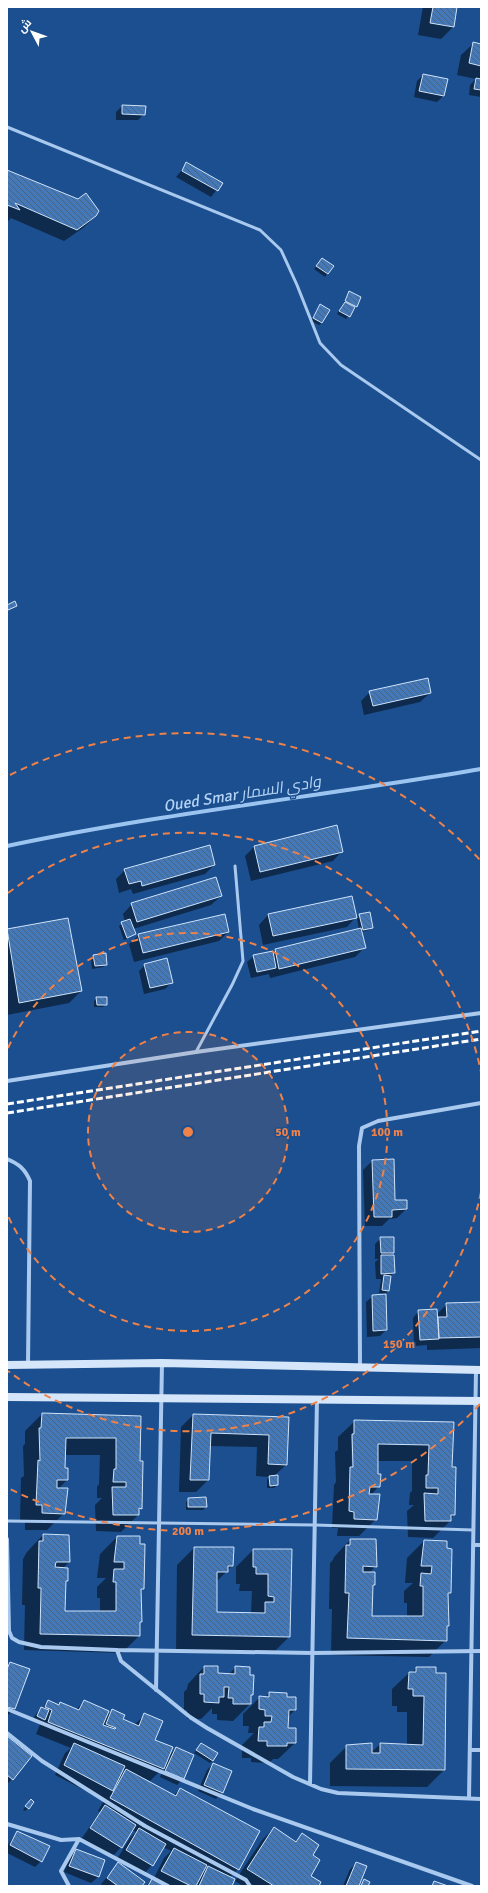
<svg xmlns="http://www.w3.org/2000/svg" width="488" height="1893" font-family="Signika,Cairo,sans-serif">
<style>
.shadow{fill:#0007;fill-rule:evenodd}
.lines{fill:none;stroke-linecap:round;stroke-linejoin:round}
.stream{stroke:#9cc4f0;stroke-width:4}
.building{fill:url(#building-back-hatch);stroke:#cfe3fa}
.lane{stroke:#a9c9ee;stroke-width:3}
.street{stroke:#a9c9ee;stroke-width:4}
.secondary{stroke:#d6e6fa;stroke-width:8}
.rail{stroke:#fff;stroke-width:3;stroke-dasharray:7 3;stroke-linecap:butt}
.ring{fill:none;stroke:#ee8249;stroke-width:2;stroke-dasharray:7 5}
.labels{text-anchor:middle;dominant-baseline:central;stroke-width:3;stroke-linejoin:round;paint-order:stroke}
.water-label{font-size:16px;font-style:italic;fill:#b5d3f5;stroke:#1b4f8f}
.centre{fill:#ee8249;stroke:#1b4f8f;stroke-width:2}
.ring-label{font-size:12px;text-anchor:middle;font-weight:bold;fill:#ee8249;stroke:#1b4f8f;stroke-width:3;stroke-linejoin:round;paint-order:stroke}
</style>
<defs>
<pattern id="building-back-hatch" width="6" height="6" patternUnits="userSpaceOnUse"><rect width="6" height="6" fill="#4478b7"/><path d="M-1 5l2 2M0 0l6 6M5-1l2 2" fill="none" stroke="#486282"/></pattern>
</defs>
<rect width="100%" height="100%" fill="#1b4f8f"/>
<path class="shadow" d="M 423,7 L 456,7 L 453,27 L 441,39 L 418,35 Z
M 474,43 L 481,45 L 481,97 L 469,95 L 470,85 L 476,79 L 457,75 L 461,55 Z
M 423,75 L 444,95 L 437,102 L 414,97 L 417,81 Z
M 122,106 L 144,114 L 138,120 L 116,120 L 116,112 Z
M 187,164 L 222,183 L 211,197 L 176,177 Z
M 7,171 L 96,216 L 83,228 L 64,241 L 11,218 L 7,222 Z
M 320,262 L 332,266 L 325,277 L 314,269 Z
M 350,292 L 356,306 L 346,319 L 337,314 Z
M 320,306 L 322,323 L 319,325 L 311,321 Z
M 370,692 L 430,693 L 420,702 L 364,715 L 361,701 Z
M 336,827 L 342,851 L 333,861 L 251,881 L 245,856 L 254,847 Z
M 214,865 L 205,874 L 133,894 L 131,889 L 119,893 L 116,879 L 125,870 Z
M 221,896 L 211,905 L 133,929 L 135,934 L 124,940 L 119,926 L 125,922 L 123,914 L 132,904 Z
M 268,915 L 356,917 L 347,927 L 263,945 L 259,925 Z
M 360,915 L 372,927 L 369,930 L 361,932 L 365,947 L 355,957 L 270,978 L 269,974 L 251,978 L 247,962 L 254,956 L 272,953 L 275,950 L 359,929 L 357,918 Z
M 68,919 L 81,991 L 69,1003 L 7,1015 L 7,930 Z
M 228,932 L 219,941 L 134,962 L 129,944 L 139,935 Z
M 93,956 L 106,964 L 103,967 L 92,969 L 91,959 Z
M 145,965 L 171,983 L 165,989 L 144,994 L 139,971 Z
M 97,998 L 106,1004 L 103,1007 L 94,1007 L 94,1001 Z
M 372,1161 L 394,1201 L 406,1209 L 397,1218 L 389,1219 L 382,1226 L 365,1226 L 363,1170 Z
M 381,1238 L 393,1252 L 390,1256 L 394,1273 L 390,1276 L 388,1291 L 385,1294 L 379,1293 L 381,1279 L 376,1279 L 375,1262 L 379,1259 L 375,1259 L 375,1244 Z
M 373,1296 L 386,1330 L 380,1336 L 367,1337 L 366,1302 Z
M 481,1303 L 481,1348 L 427,1350 L 427,1345 L 414,1346 L 413,1318 L 419,1311 L 436,1315 L 447,1304 Z
M 42,1414 L 140,1417 L 139,1462 L 141,1508 L 138,1512 L 138,1515 L 121,1532 L 96,1531 L 95,1505 L 102,1498 L 97,1498 L 97,1487 L 99,1484 L 100,1455 L 65,1455 L 64,1469 L 67,1480 L 58,1489 L 64,1513 L 47,1530 L 25,1530 L 25,1522 L 20,1522 L 21,1478 L 24,1476 L 23,1446 L 25,1444 L 25,1431 Z
M 193,1415 L 288,1418 L 286,1465 L 274,1476 L 277,1485 L 274,1488 L 267,1488 L 267,1479 L 269,1477 L 256,1476 L 257,1447 L 210,1446 L 208,1480 L 196,1492 L 179,1492 L 181,1427 Z
M 355,1421 L 453,1423 L 451,1468 L 454,1514 L 450,1521 L 433,1538 L 408,1537 L 407,1511 L 414,1505 L 409,1505 L 410,1493 L 412,1491 L 412,1461 L 377,1461 L 377,1475 L 379,1486 L 371,1495 L 376,1519 L 359,1536 L 337,1536 L 338,1528 L 332,1528 L 334,1485 L 336,1482 L 335,1452 L 338,1450 L 338,1437 ZM 351,1436 L 353,1436 L 354,1472 L 352,1472 Z
M 189,1499 L 206,1507 L 203,1510 L 186,1510 L 186,1502 Z
M 43,1535 L 69,1562 L 63,1568 L 67,1580 L 65,1582 L 64,1612 L 100,1612 L 100,1598 L 97,1598 L 97,1587 L 106,1578 L 97,1578 L 100,1554 L 117,1537 L 143,1589 L 140,1591 L 141,1621 L 139,1623 L 139,1636 L 122,1653 L 24,1650 L 25,1605 L 22,1605 L 23,1559 L 27,1552 Z
M 350,1540 L 376,1566 L 369,1573 L 374,1585 L 372,1587 L 371,1617 L 407,1617 L 407,1603 L 404,1603 L 404,1591 L 413,1583 L 405,1583 L 407,1558 L 424,1541 L 450,1593 L 447,1595 L 448,1626 L 446,1628 L 446,1640 L 429,1657 L 331,1655 L 332,1609 L 329,1609 L 330,1563 L 333,1560 L 334,1557 Z
M 194,1548 L 232,1566 L 216,1582 L 216,1613 L 251,1614 L 252,1591 L 239,1591 L 240,1584 L 236,1584 L 236,1567 L 253,1550 L 291,1550 L 289,1637 L 272,1654 L 176,1652 L 177,1565 Z
M 10,1663 L 28,1670 L 14,1709 L 7,1716 L 7,1666 Z
M 204,1667 L 217,1674 L 228,1675 L 236,1667 L 249,1676 L 252,1695 L 250,1697 L 250,1704 L 233,1721 L 217,1720 L 217,1714 L 212,1714 L 212,1708 L 201,1719 L 187,1719 L 187,1710 L 184,1711 L 184,1692 L 187,1689 L 188,1684 Z
M 416,1668 L 435,1668 L 444,1770 L 427,1787 L 330,1786 L 330,1763 L 347,1746 L 371,1753 L 380,1744 L 407,1745 L 407,1712 L 397,1712 L 397,1706 L 392,1706 L 392,1689 L 409,1673 L 412,1673 Z
M 269,1693 L 295,1698 L 295,1710 L 287,1718 L 287,1729 L 295,1743 L 278,1759 L 273,1759 L 269,1763 L 251,1762 L 251,1758 L 242,1758 L 242,1745 L 254,1733 L 248,1733 L 249,1726 L 243,1726 L 243,1714 L 260,1697 L 265,1698 Z
M 84,1701 L 105,1718 L 112,1710 L 122,1720 L 134,1725 L 145,1715 L 153,1740 L 168,1757 L 176,1748 L 183,1779 L 177,1785 L 160,1777 L 164,1767 L 150,1781 L 144,1778 L 144,1780 L 173,1796 L 180,1789 L 238,1869 L 230,1877 L 231,1886 L 146,1886 L 154,1878 L 164,1858 L 171,1851 L 163,1847 L 152,1865 L 143,1875 L 117,1859 L 130,1838 L 136,1832 L 132,1830 L 121,1847 L 112,1857 L 82,1838 L 100,1812 L 98,1811 L 104,1800 L 55,1775 L 65,1753 L 71,1748 L 36,1734 L 41,1722 L 33,1719 L 36,1714 L 48,1702 L 57,1705 L 60,1703 L 76,1710 ZM 122,1769 L 125,1771 L 119,1777 Z
M 7,1738 L 12,1779 L 7,1784 Z
M 198,1748 L 213,1760 L 210,1763 L 194,1753 Z
M 213,1764 L 222,1792 L 216,1799 L 198,1791 L 207,1770 Z
M 28,1803 L 28,1808 L 25,1811 L 23,1810 Z
M 274,1828 L 295,1842 L 302,1834 L 311,1856 L 309,1876 L 317,1886 L 243,1886 L 235,1881 L 262,1840 Z
M 17,1832 L 41,1861 L 35,1867 L 7,1853 L 7,1846 Z
M 76,1850 L 104,1860 L 98,1877 L 91,1883 L 64,1872 L 70,1856 Z
M 357,1863 L 357,1886 L 343,1886 L 350,1869 Z
M 118,1864 L 140,1886 L 103,1886 L 101,1884 Z"/>
<g class="lines">
<path class="stream" d="M 7,846 C 164,813 323,796 481,769"/>
</g>
<path class="building" d="M 433,7 L 457,7 L 454,27 L 430,23 Z
M 473,42 L 481,44 L 481,66 L 469,63 Z
M 423,74 L 448,79 L 444,96 L 419,91 Z
M 476,78 L 481,79 L 481,90 L 474,89 Z
M 122,105 L 146,106 L 145,115 L 122,114 Z
M 186,162 L 223,183 L 218,191 L 182,171 Z
M 7,170 L 78,199 L 86,193 L 99,211 L 96,216 L 77,230 L 15,203 L 20,210 L 7,205 Z
M 322,258 L 334,266 L 328,274 L 316,266 Z
M 349,291 L 361,297 L 357,307 L 345,301 Z
M 345,302 L 355,307 L 350,317 L 339,311 Z
M 320,304 L 330,310 L 322,323 L 313,318 Z
M 15,601 L 17,606 L 8,610 L 7,605 Z
M 428,678 L 431,693 L 373,706 L 369,691 Z
M 337,825 L 343,852 L 260,872 L 254,846 Z
M 210,845 L 215,865 L 142,886 L 141,881 L 129,884 L 124,869 Z
M 216,877 L 222,896 L 137,922 L 131,903 Z
M 352,896 L 357,918 L 273,936 L 268,914 Z
M 370,912 L 373,928 L 363,930 L 359,914 Z
M 225,914 L 229,932 L 143,953 L 138,934 Z
M 68,918 L 82,991 L 19,1003 L 7,929 Z
M 130,919 L 136,934 L 127,938 L 121,922 Z
M 361,928 L 366,948 L 279,969 L 275,949 Z
M 273,951 L 276,968 L 257,972 L 253,955 Z
M 106,953 L 107,965 L 95,966 L 93,955 Z
M 167,958 L 173,983 L 150,988 L 144,964 Z
M 96,997 L 107,997 L 107,1005 L 97,1005 Z
M 394,1159 L 395,1200 L 407,1200 L 407,1209 L 392,1210 L 392,1217 L 374,1217 L 372,1160 Z
M 380,1237 L 394,1237 L 394,1253 L 381,1253 Z
M 381,1255 L 394,1255 L 395,1273 L 381,1274 Z
M 384,1275 L 391,1276 L 389,1291 L 382,1290 Z
M 386,1294 L 387,1330 L 373,1331 L 372,1295 Z
M 481,1302 L 481,1337 L 439,1338 L 438,1317 L 447,1317 L 446,1303 Z
M 437,1309 L 439,1339 L 420,1340 L 418,1310 Z
M 42,1413 L 141,1416 L 140,1461 L 143,1461 L 142,1509 L 139,1508 L 139,1515 L 113,1515 L 112,1487 L 126,1487 L 126,1482 L 113,1482 L 114,1469 L 116,1469 L 116,1438 L 66,1438 L 65,1468 L 68,1468 L 68,1480 L 57,1480 L 57,1488 L 68,1488 L 65,1514 L 42,1513 L 42,1505 L 36,1505 L 38,1460 L 40,1461 L 39,1428 L 41,1428 Z
M 193,1414 L 289,1417 L 287,1465 L 268,1464 L 269,1435 L 211,1433 L 209,1480 L 190,1480 Z
M 354,1420 L 454,1422 L 452,1467 L 456,1467 L 455,1515 L 451,1515 L 451,1521 L 425,1521 L 424,1493 L 438,1494 L 438,1488 L 426,1488 L 426,1475 L 428,1475 L 429,1445 L 378,1444 L 378,1474 L 381,1474 L 380,1487 L 370,1487 L 369,1494 L 380,1494 L 377,1520 L 354,1519 L 354,1512 L 349,1511 L 350,1467 L 353,1467 L 352,1434 L 354,1434 Z
M 278,1475 L 278,1485 L 270,1486 L 269,1476 Z
M 206,1497 L 207,1507 L 188,1507 L 188,1498 Z
M 43,1534 L 69,1535 L 70,1562 L 56,1562 L 55,1567 L 68,1568 L 68,1581 L 66,1581 L 65,1611 L 116,1611 L 116,1582 L 113,1582 L 114,1569 L 124,1569 L 124,1562 L 114,1562 L 117,1536 L 140,1536 L 140,1544 L 145,1544 L 144,1589 L 141,1589 L 142,1622 L 140,1622 L 140,1636 L 40,1634 L 41,1588 L 38,1588 L 39,1541 L 43,1541 Z
M 350,1539 L 376,1539 L 377,1567 L 363,1566 L 363,1572 L 375,1572 L 375,1585 L 373,1585 L 372,1616 L 423,1616 L 423,1586 L 420,1586 L 421,1573 L 431,1574 L 432,1566 L 421,1566 L 424,1540 L 447,1541 L 447,1548 L 452,1549 L 451,1593 L 448,1593 L 449,1626 L 447,1626 L 447,1641 L 347,1638 L 349,1593 L 345,1593 L 346,1545 L 350,1545 Z
M 194,1547 L 234,1547 L 233,1566 L 228,1566 L 228,1572 L 217,1572 L 217,1612 L 265,1613 L 265,1602 L 274,1602 L 274,1597 L 268,1596 L 268,1574 L 256,1574 L 256,1567 L 253,1567 L 253,1549 L 292,1549 L 290,1637 L 192,1635 Z
M 10,1662 L 30,1669 L 15,1709 L 7,1707 L 7,1669 Z
M 204,1666 L 218,1666 L 218,1673 L 235,1674 L 235,1666 L 250,1667 L 250,1675 L 254,1675 L 253,1695 L 251,1695 L 251,1704 L 233,1704 L 233,1698 L 228,1698 L 229,1687 L 224,1687 L 224,1697 L 219,1697 L 219,1703 L 204,1702 L 204,1694 L 200,1694 L 200,1674 L 204,1674 Z
M 416,1667 L 436,1667 L 436,1673 L 446,1673 L 445,1770 L 346,1769 L 346,1745 L 372,1743 L 372,1753 L 380,1753 L 380,1743 L 423,1745 L 424,1696 L 413,1696 L 413,1689 L 408,1689 L 409,1672 L 416,1672 Z
M 269,1692 L 287,1693 L 287,1697 L 296,1697 L 296,1710 L 289,1710 L 288,1728 L 296,1728 L 296,1743 L 287,1743 L 287,1746 L 267,1746 L 267,1741 L 258,1741 L 259,1727 L 264,1727 L 264,1722 L 271,1722 L 272,1716 L 265,1716 L 265,1710 L 259,1709 L 259,1696 L 269,1697 Z
M 48,1700 L 59,1705 L 60,1702 L 79,1710 L 84,1700 L 109,1711 L 103,1725 L 115,1729 L 116,1728 L 106,1724 L 112,1709 L 125,1715 L 123,1719 L 139,1726 L 144,1713 L 163,1721 L 155,1740 L 173,1747 L 164,1769 L 48,1722 L 52,1710 L 45,1707 Z
M 41,1707 L 49,1710 L 45,1720 L 37,1716 Z
M 7,1736 L 32,1756 L 13,1780 L 7,1775 Z
M 74,1743 L 125,1766 L 113,1791 L 64,1765 Z
M 201,1743 L 218,1753 L 213,1761 L 196,1750 Z
M 176,1747 L 194,1755 L 184,1779 L 165,1771 Z
M 213,1763 L 232,1771 L 223,1793 L 204,1785 Z
M 126,1769 L 176,1796 L 180,1788 L 260,1831 L 239,1870 L 110,1798 Z
M 31,1799 L 34,1802 L 29,1809 L 25,1806 Z
M 105,1805 L 136,1825 L 122,1848 L 90,1828 Z
M 274,1827 L 296,1842 L 302,1833 L 319,1845 L 313,1855 L 320,1860 L 311,1876 L 321,1882 L 319,1886 L 274,1886 L 247,1869 Z
M 139,1828 L 166,1844 L 153,1866 L 126,1850 Z
M 17,1831 L 50,1846 L 42,1862 L 10,1845 Z
M 174,1848 L 207,1865 L 196,1886 L 191,1886 L 161,1871 Z
M 76,1849 L 105,1860 L 99,1877 L 69,1866 Z
M 118,1862 L 145,1882 L 142,1886 L 118,1886 L 107,1878 Z
M 356,1862 L 367,1866 L 359,1886 L 346,1886 Z
M 208,1866 L 235,1879 L 232,1886 L 199,1886 Z
M 153,1877 L 168,1886 L 148,1886 Z
M 364,1879 L 370,1882 L 368,1886 L 361,1886 Z
M 434,1881 L 448,1886 L 432,1886 Z"/>
<g class="lines">
<path class="lane" d="M 7,127 L 260,230 L 281,250 L 297,285 L 320,343 L 341,365 L 481,460
M 196,1052 L 232,985 L 243,961 L 235,866
M 7,1521 L 315,1525 L 473,1530"/>
<path class="street" d="M 7,1081 L 196,1052 L 481,1013
M 7,1159 C 19,1164 25,1169 30,1181 L 28,1364
M 360,1367 L 359,1146 L 362,1128 L 378,1121 L 481,1103
M 7,1539 L 9,1631 L 12,1638 L 19,1642 L 41,1647 L 117,1650 L 313,1653 L 481,1651
M 473,1545 L 481,1545
M 117,1650 L 121,1661 L 190,1717 L 207,1728 L 293,1777 L 321,1789 L 338,1793 L 481,1799
M 156,1690 L 162,1363
M 7,1709 L 253,1809 L 472,1886
M 7,1733 L 42,1761 L 145,1826 L 246,1880 L 250,1886
M 470,1750 L 481,1750
M 310,1784 L 317,1399
M 469,1798 L 476,1370
M 7,1824 L 61,1840 L 79,1839 L 168,1886
M 69,1886 L 61,1871 L 79,1839"/>
<path class="secondary" d="M 7,1365 L 162,1363 L 481,1370
M 7,1397 L 481,1401"/>
<path class="rail" d="M 7,1104 L 481,1031
M 7,1113 L 481,1039"/>
</g>
<circle cx="188" cy="1132" r="100" fill="#ee8249" fill-opacity=".12"/>
<g class="ring">
<circle cx="188" cy="1132" r="100"/>
<path d="M8 1048A199 199 0 1 1 8 1216"/>
<path d="M481 1192A299 299 0 0 1 8 1371M8 893A299 299 0 0 1 481 1072"/>
<path d="M480 1404A399 399 0 0 1 10 1489M10 775A399 399 0 0 1 480 860"/>
</g>
<g class="labels">
<g class="water-label">
<text transform="translate(242 794) rotate(-9)">Oued Smar وادي السمار</text>
</g>
</g>
<circle cx="188" cy="1132" r="6" class="centre"/>
<g class="ring-label">
<text x="288" y="1136">50 m</text>
<text x="387" y="1136">100 m</text>
<text x="399" y="1348">150 m</text>
<text x="188" y="1535">200 m</text>
</g>
<rect width="488" height="1893" fill="none" stroke="#ffffff" stroke-width="16"/>
<g transform="translate(32 32) rotate(311)" stroke="#1b4f8f" stroke-width="3" paint-order="stroke">
<path d="M0-3L7 15L0 10L-7 15Z" fill="#ffffff"/>
<text y="-6" font-size="11" font-weight="bold" text-anchor="middle" fill="#ffffff">ش</text>
</g>
</svg>
